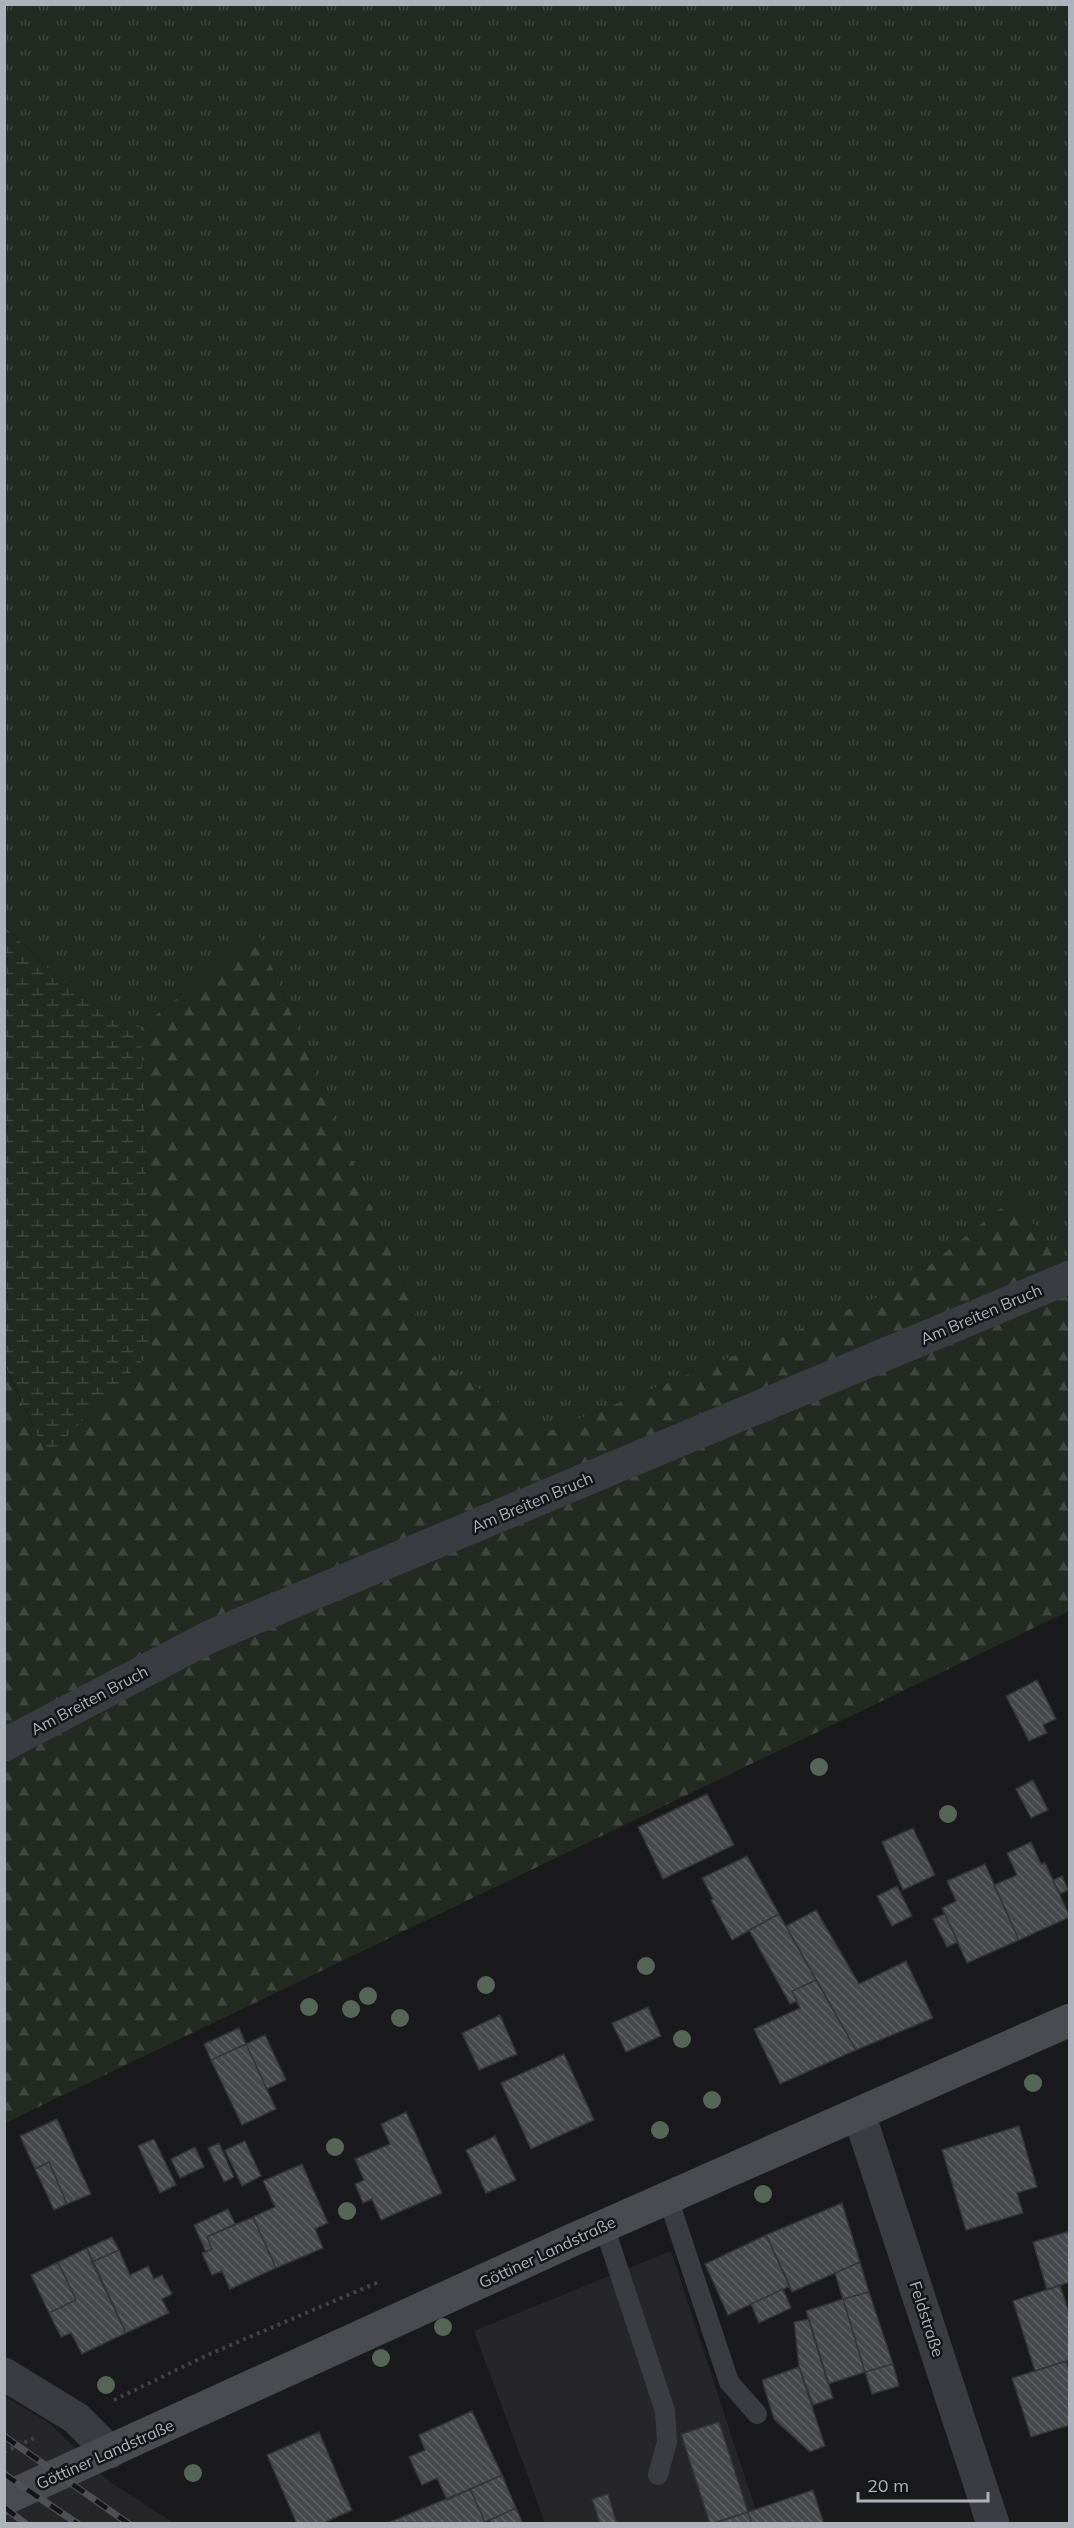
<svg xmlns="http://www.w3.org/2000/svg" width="1074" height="2528" font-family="Mulish,sans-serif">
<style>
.built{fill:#262629}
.grass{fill:url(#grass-tufts)}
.forest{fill:url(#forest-firs)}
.wetland{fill:url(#wetland-marsh)}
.building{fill:url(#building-back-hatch);stroke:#343438;stroke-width:1.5}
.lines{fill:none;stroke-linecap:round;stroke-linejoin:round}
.path{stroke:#414348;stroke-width:4;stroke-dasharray:3 4.5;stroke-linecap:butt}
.lane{stroke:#3b3c41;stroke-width:20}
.street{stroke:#3b3c41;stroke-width:33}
.secondary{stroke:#494b51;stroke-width:33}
.rail-casing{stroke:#4e5055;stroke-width:7}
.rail{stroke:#151517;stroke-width:4.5;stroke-dasharray:14;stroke-linecap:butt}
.tree{fill:#556656}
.labels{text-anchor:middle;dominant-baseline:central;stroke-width:5;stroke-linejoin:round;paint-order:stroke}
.street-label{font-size:16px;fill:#adb2bb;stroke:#151517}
</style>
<defs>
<pattern id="grass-tufts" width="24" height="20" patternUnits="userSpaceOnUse" patternTransform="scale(1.5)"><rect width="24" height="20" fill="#222a22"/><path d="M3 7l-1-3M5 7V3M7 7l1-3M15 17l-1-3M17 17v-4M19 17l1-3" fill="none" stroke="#3f4640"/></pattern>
<pattern id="forest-firs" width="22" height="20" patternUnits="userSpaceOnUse" patternTransform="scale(1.5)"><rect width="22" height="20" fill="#222a22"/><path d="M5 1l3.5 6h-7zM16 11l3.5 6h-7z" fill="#3f4640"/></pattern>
<pattern id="wetland-marsh" width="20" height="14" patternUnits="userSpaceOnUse" patternTransform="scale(1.5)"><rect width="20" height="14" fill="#222a22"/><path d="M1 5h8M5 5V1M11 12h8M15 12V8" fill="none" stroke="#3f4640"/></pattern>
<pattern id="building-back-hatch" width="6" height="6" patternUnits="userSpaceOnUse" patternTransform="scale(1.5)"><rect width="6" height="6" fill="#47484c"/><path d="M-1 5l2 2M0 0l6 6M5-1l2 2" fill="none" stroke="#5f6064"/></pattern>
</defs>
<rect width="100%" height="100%" fill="#1a1a1c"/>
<path class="built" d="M 671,2251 L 760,2523 L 545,2523 L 474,2331 Z
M 4,2396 L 48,2422 L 110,2482 L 174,2523 L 5,2523 Z"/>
<path class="grass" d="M 4,5 L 1069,5 L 1069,1259 L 1061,1264 L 1015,1198 L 901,1288 L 542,1434 L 434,1357 L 258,934 L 141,1027 L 56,976 L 5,926 Z"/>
<path class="forest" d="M 258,934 L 434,1357 L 542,1434 L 901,1288 L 1015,1197 L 1069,1275 L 1069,1611 L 5,2123 L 4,1365 L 47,1456 L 152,1351 L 141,1027 Z"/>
<path class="wetland" d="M 4,926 L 56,976 L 141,1027 L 152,1351 L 47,1456 L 5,1365 Z"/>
<path class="building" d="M 1037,1680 L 1056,1719 L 1043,1725 L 1047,1733 L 1029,1741 L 1006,1696 Z
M 1033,1780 L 1048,1810 L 1031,1818 L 1016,1789 Z
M 707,1794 L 734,1845 L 663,1879 L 638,1827 Z
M 913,1828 L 935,1875 L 903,1890 L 882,1842 Z
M 1031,1842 L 1041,1864 L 1045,1863 L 1070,1917 L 1019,1940 L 994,1885 L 1017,1875 L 1007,1853 Z
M 747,1856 L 779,1914 L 732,1940 L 711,1900 L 713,1899 L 702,1878 Z
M 985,1864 L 1019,1940 L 967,1963 L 942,1908 L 956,1901 L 947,1881 Z
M 1062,1876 L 1068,1890 L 1060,1894 L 1053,1880 Z
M 897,1886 L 912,1916 L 892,1926 L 877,1896 Z
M 816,1910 L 859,1984 L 906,1961 L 933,2018 L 856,2050 L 786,1926 Z
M 779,1914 L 816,1980 L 792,1991 L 797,2001 L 790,2004 L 749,1930 Z
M 945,1914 L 958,1942 L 947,1947 L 933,1919 Z
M 816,1980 L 856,2050 L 780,2084 L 754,2029 L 800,2008 L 792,1991 Z
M 648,2007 L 661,2036 L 626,2052 L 612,2023 Z
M 500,2015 L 517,2054 L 479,2070 L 462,2033 Z
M 239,2028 L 246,2044 L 211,2060 L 204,2044 Z
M 265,2035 L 286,2080 L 267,2089 L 246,2044 Z
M 246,2044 L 276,2109 L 242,2125 L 211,2060 Z
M 564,2054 L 594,2120 L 531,2149 L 501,2083 Z
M 406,2112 L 442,2193 L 381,2220 L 372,2199 L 363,2203 L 355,2184 L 364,2180 L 355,2159 L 390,2144 L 381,2124 Z
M 57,2119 L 91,2194 L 67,2204 L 49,2162 L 35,2169 L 20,2136 Z
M 1019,2126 L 1037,2187 L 1017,2193 L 1023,2213 L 966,2230 L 942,2150 Z
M 495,2136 L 516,2180 L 486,2193 L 466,2150 Z
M 154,2139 L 176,2185 L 160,2193 L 138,2146 Z
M 245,2141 L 261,2176 L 242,2186 L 225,2150 Z
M 219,2143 L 234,2177 L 224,2182 L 208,2148 Z
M 195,2147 L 204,2167 L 180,2178 L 171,2159 Z
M 49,2162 L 67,2204 L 54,2210 L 35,2169 Z
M 302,2164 L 328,2223 L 315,2229 L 323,2248 L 276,2268 L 253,2217 L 275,2207 L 263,2181 Z
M 842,2203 L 860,2262 L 792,2292 L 766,2235 Z
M 228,2209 L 235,2224 L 207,2237 L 212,2249 L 206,2252 L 194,2225 Z
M 253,2217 L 276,2268 L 230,2289 L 222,2271 L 212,2275 L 202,2253 L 212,2249 L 207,2237 Z
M 1070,2231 L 1070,2282 L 1047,2290 L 1033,2242 Z
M 766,2235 L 790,2286 L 728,2315 L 705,2264 Z
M 112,2237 L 119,2250 L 92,2262 L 87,2248 Z
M 87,2248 L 126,2333 L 82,2354 L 71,2333 L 61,2337 L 49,2313 L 76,2300 L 58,2262 Z
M 119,2250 L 130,2275 L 148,2266 L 154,2279 L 162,2275 L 172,2294 L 162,2299 L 169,2313 L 126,2333 L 92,2262 Z
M 58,2262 L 76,2300 L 49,2313 L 31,2275 Z
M 860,2262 L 869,2292 L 843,2299 L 835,2273 Z
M 1060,2285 L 1070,2315 L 1070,2360 L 1035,2371 L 1013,2301 Z
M 783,2289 L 791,2308 L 759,2323 L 751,2304 Z
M 869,2292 L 893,2364 L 865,2372 L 843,2299 Z
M 843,2299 L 865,2372 L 828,2384 L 806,2311 Z
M 809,2319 L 833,2398 L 813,2405 L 799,2367 L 794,2322 Z
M 1066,2361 L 1070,2371 L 1070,2425 L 1031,2437 L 1012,2378 Z
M 893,2364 L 899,2386 L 872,2394 L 865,2372 Z
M 799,2367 L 825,2446 L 810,2452 L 774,2419 L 762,2380 Z
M 472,2411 L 502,2475 L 447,2500 L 437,2478 L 422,2485 L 409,2457 L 425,2450 L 419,2435 Z
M 719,2422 L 748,2512 L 710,2524 L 681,2434 Z
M 319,2432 L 352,2510 L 321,2524 L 297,2524 L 267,2455 Z
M 502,2475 L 516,2508 L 485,2522 L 470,2489 Z
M 470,2489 L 485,2522 L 481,2524 L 390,2522 Z
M 813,2490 L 824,2524 L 752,2524 L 748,2512 Z
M 608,2494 L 617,2524 L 600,2524 L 592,2499 Z
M 516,2508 L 523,2524 L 491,2524 L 490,2520 Z
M 748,2512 L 752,2524 L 713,2524 Z"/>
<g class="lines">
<path class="path" d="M 114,2400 L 212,2353 L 381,2281
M 4,2452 L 34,2438"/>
<path class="lane" d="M 668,2198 L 729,2382 L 757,2414
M 604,2226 L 665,2411 L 667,2442 L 658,2475"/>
<path class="street" d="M 4,1745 L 209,1637 L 1070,1277
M 859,2114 L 993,2524
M 4,2374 L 76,2418 L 110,2452"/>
<path class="secondary" d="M 4,2499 L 570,2241 L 1070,2020"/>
<defs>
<path id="rail" d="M 4,2436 L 129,2524
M 4,2474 L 78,2524
M 4,2507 L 26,2524"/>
</defs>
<use href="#rail" class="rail-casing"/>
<use href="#rail" class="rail"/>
</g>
<g class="tree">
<circle cx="819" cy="1767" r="9"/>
<circle cx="948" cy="1814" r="9"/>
<circle cx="646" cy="1966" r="9"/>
<circle cx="486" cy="1985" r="9"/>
<circle cx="368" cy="1996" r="9"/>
<circle cx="309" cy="2007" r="9"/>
<circle cx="351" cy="2009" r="9"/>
<circle cx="400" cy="2018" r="9"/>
<circle cx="682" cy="2039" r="9"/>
<circle cx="1033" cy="2083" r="9"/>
<circle cx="712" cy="2100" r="9"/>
<circle cx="660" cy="2130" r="9"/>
<circle cx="335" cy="2147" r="9"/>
<circle cx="763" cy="2194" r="9"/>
<circle cx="347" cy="2211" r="9"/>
<circle cx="443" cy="2327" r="9"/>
<circle cx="381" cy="2358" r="9"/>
<circle cx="106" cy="2385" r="9"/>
<circle cx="193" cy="2473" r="9"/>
</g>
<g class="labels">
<g class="street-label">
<text transform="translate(981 1314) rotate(-23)">Am Breiten Bruch</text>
<text transform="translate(532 1502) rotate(-23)">Am Breiten Bruch</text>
<text transform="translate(89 1700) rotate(-28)">Am Breiten Bruch</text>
<text transform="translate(547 2252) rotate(-25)">Göttiner Landstraße</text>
<text transform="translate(927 2319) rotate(72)">Feldstraße</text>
<text transform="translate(105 2454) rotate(-24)">Göttiner Landstraße</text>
</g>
</g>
<rect width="1074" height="2528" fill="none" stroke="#adb2bb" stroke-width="12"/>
<path d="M858 2492v9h130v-9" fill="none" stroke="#adb2bb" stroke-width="3"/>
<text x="867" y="2492" font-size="18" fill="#adb2bb" stroke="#151517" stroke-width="4.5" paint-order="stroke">20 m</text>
</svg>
